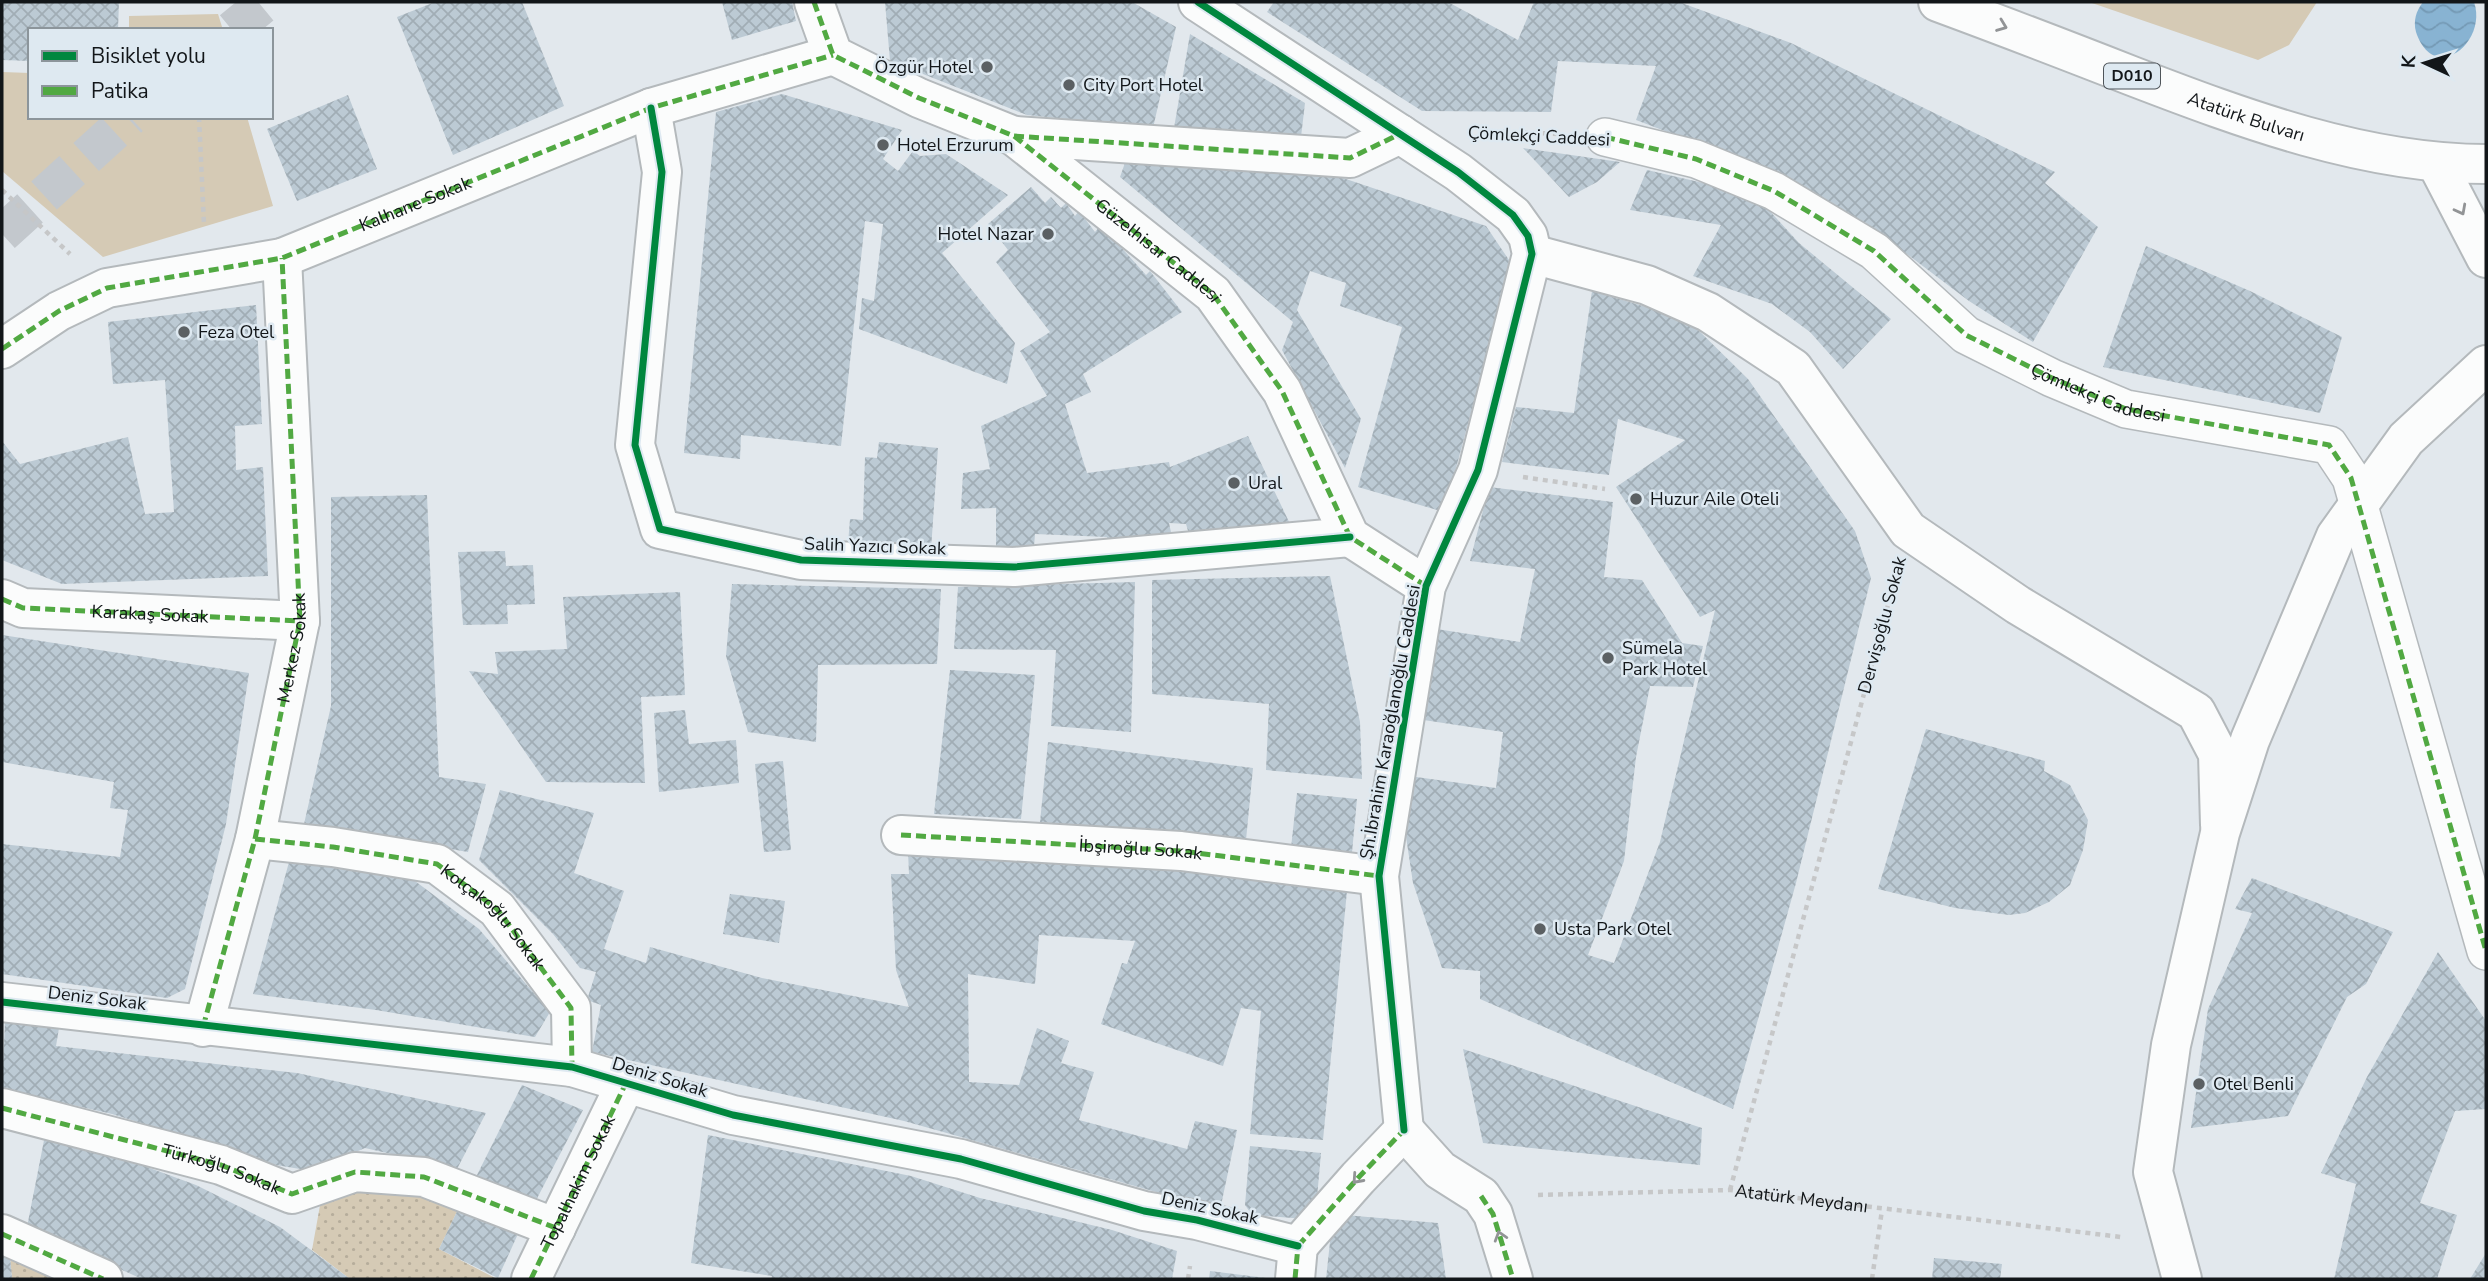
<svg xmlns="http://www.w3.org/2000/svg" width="2488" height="1281" font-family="'Nunito Sans',sans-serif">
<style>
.grass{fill:url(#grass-dots)}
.park{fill:#d5cab5}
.water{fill:url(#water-waves)}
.building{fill:url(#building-cross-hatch)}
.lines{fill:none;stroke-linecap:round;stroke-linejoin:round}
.trunk-tunnel{stroke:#c3c8cd;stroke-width:38;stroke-dasharray:38 19;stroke-linecap:butt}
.pedestrian-casing{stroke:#b4b9bc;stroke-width:40}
.minor-casing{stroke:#b4b9bc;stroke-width:42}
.tertiary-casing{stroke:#b4b9bc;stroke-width:42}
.secondary-casing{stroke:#b4b9bc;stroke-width:42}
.trunk-casing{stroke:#b4b9bc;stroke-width:42}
.path{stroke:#c6c7c8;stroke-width:4.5;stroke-dasharray:5 5;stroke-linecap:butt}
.pedestrian{stroke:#fbfcfc;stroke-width:37}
.minor{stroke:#fbfcfc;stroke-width:38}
.tertiary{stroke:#fbfcfc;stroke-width:38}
.secondary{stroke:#fbfcfc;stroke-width:38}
.trunk{stroke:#fbfcfc;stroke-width:38}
.quiet{stroke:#51a942;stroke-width:5;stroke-dasharray:10 5;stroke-linecap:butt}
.cycleway-casing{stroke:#dee9f1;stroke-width:11}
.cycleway{stroke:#00873e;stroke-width:7}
.oneway{stroke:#929496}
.poi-dot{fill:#5b6063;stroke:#dee9f1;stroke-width:2.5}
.labels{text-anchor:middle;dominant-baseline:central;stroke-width:5;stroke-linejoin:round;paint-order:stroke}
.shield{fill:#dee9f1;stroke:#4f555a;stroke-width:2}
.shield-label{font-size:16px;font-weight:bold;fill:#121619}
.poi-label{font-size:18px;fill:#121619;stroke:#dee9f1;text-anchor:start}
.street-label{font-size:18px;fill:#121619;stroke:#dee9f1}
</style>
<defs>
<pattern id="grass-dots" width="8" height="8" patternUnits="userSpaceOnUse" patternTransform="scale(1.75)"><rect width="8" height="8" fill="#d5cab5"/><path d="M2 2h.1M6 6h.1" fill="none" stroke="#b6ad9b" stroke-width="1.8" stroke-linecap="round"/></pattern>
<pattern id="water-waves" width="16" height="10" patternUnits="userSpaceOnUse" patternTransform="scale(1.75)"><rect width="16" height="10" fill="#88b3d2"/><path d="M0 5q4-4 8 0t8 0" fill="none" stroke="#7499b4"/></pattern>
<pattern id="building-cross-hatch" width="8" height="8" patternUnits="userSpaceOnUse" patternTransform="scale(1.75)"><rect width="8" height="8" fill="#bccad4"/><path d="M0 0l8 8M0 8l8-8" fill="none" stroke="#a1adb5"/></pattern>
</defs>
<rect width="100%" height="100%" fill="#e2e8ed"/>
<path class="grass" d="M 324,1183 L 463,1199 L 439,1249 L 497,1279 L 350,1279 L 312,1250 Z
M 10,1256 L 58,1279 L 12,1279 Z"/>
<path class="park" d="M 2089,2 L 2317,2 L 2289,45 L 2258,60 Z
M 218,14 L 223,30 L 129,30 L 129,16 Z
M 2,72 L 30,73 L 30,117 L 247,117 L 273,206 L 103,257 L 2,171 Z"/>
<path class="water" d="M 2423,2 L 2474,2 C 2488,42 2434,86 2416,32 C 2413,21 2416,11 2423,2 Z"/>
<path class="building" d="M 2,2 L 119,2 L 118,30 L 30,30 L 30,61 L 2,60 Z
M 435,2 L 522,2 L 564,106 L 453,155 L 397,17 Z
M 722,2 L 792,2 L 796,21 L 732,40 Z
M 885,2 L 1132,2 L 1176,27 L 1153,128 L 1027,115 L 890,61 Z
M 1274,2 L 1448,2 L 1518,40 L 1534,2 L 1679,2 L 1791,43 L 2055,172 L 2045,183 L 2098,227 L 2033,342 L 1969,301 L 1866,223 L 1741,160 L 1636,120 L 1656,66 L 1558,61 L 1551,112 L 1422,111 L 1267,12 Z
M 1190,34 L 1305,103 L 1301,137 L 1174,128 Z
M 782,94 L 902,130 L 883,159 L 898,171 L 913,151 L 920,156 L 946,154 L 1008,195 L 942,253 L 1015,343 L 1007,384 L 859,329 L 862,298 L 874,301 L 883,224 L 865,221 L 841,446 L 741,435 L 740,459 L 684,453 L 716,112 Z
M 348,95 L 377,169 L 297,201 L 267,129 Z
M 1523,148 L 1620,162 L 1597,182 L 1569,197 Z
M 1126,160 L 1340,177 L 1486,226 L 1509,260 L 1506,285 L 1444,512 L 1358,487 L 1402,327 L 1340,306 L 1346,283 L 1310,271 L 1297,310 L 1361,419 L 1345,468 L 1282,350 L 1293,322 L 1120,177 Z
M 1647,170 L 1755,195 L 1799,243 L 1891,319 L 1843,369 L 1810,332 L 1772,304 L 1693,276 L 1721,225 L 1630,210 Z
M 1031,187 L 1045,203 L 1051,197 L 1061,208 L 1066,203 L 1075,216 L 1079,211 L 1095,232 L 1101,225 L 1146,275 L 1150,271 L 1182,312 L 1083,374 L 1091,392 L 1065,404 L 1087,473 L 1169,462 L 1170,467 L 1248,436 L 1291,526 L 1191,541 L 1186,524 L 1169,523 L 1174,546 L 1109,549 L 1107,537 L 1035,534 L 1034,547 L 996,547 L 996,508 L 961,509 L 963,473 L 990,469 L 981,426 L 1047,396 L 1020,351 L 1050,332 L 996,262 L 1008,250 L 988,224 Z
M 2146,246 L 2250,291 L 2342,337 L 2320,413 L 2103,367 Z
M 1592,291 L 1687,319 L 1748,379 L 1855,531 L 1871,578 L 1796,883 L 1733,1109 L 1480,999 L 1480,971 L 1442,968 L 1413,883 L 1403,817 L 1409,776 L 1496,788 L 1503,732 L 1417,719 L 1430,628 L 1520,642 L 1535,569 L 1470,561 L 1489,487 L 1613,502 L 1604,577 L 1642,580 L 1682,643 L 1703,646 L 1693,687 L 1650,686 L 1636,757 L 1624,861 L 1588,955 L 1614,963 L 1660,842 L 1715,610 L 1700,617 L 1616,487 L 1685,440 L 1618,419 L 1609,475 L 1502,462 L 1516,407 L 1574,413 Z
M 256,305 L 262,424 L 235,426 L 236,470 L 263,467 L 268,576 L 62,584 L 2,560 L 2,441 L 20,464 L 128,437 L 145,514 L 174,512 L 165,380 L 113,384 L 108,322 Z
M 879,442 L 938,448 L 931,550 L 848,544 L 850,519 L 863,520 L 865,457 L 877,458 Z
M 427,495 L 439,777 L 486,784 L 468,852 L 304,824 L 331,706 L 331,497 Z
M 505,551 L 506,566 L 533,565 L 535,604 L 507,605 L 508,624 L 463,625 L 458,552 Z
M 1330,576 L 1360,722 L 1362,779 L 1266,770 L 1269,704 L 1152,694 L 1152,580 Z
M 1135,582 L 1131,732 L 1051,726 L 1056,650 L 954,649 L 958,587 Z
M 732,584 L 941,589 L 937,664 L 818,665 L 816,742 L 748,732 L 726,656 Z
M 680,592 L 685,695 L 641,697 L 645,783 L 546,782 L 469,671 L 498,674 L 495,652 L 567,649 L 563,597 Z
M 2,635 L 249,673 L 226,824 L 185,989 L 167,998 L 2,974 L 2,844 L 120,857 L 128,810 L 110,808 L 114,782 L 2,762 Z
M 950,670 L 1035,675 L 1021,819 L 934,814 Z
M 685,710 L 689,744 L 736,740 L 739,783 L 659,792 L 654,713 Z
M 1926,729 L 2045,761 L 2044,771 L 2070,785 L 2088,820 L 2083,850 L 2070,885 L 2049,902 L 2025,913 L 2009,915 L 1955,908 L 1878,889 Z
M 1048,742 L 1253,768 L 1246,840 L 1040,822 Z
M 783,761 L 791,850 L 764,852 L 755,764 Z
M 500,790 L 594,813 L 574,873 L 624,891 L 604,949 L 646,963 L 650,947 L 762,978 L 909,1007 L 896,970 L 891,874 L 909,874 L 908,851 L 1141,862 L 1347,891 L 1323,1140 L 1250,1134 L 1261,1011 L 1241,1008 L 1223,1066 L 1101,1024 L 1122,963 L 1127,964 L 1135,941 L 1039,935 L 1035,984 L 968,974 L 969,1082 L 1019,1085 L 1037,1028 L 1069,1041 L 1061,1063 L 1094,1072 L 1079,1120 L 1187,1149 L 1195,1121 L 1237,1130 L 1220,1210 L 904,1121 L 592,1052 L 601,1005 L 587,1000 L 596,972 L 580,968 L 553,934 L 479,860 Z
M 1297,793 L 1357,799 L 1351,863 L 1290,857 Z
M 289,862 L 411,878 L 479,929 L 550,1012 L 535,1037 L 376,1010 L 253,994 Z
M 2252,878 L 2393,932 L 2366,984 L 2347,997 L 2288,1116 L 2191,1128 L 2208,1009 L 2252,913 L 2235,909 Z
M 730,894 L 785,901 L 779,943 L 723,934 Z
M 2438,952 L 2486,1021 L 2486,1109 L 2455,1111 L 2420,1203 L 2457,1215 L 2437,1279 L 2334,1279 L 2356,1184 L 2321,1173 L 2367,1077 Z
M 5,1022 L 59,1028 L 56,1046 L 297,1073 L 486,1113 L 457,1169 L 365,1148 L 312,1171 L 276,1165 L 112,1114 L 51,1100 L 2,1093 Z
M 1463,1049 L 1702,1128 L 1700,1165 L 1483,1143 Z
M 522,1085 L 583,1110 L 531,1210 L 474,1181 Z
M 46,1130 L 196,1185 L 280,1227 L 350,1279 L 142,1279 L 27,1227 Z
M 708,1135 L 911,1176 L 980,1198 L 1112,1230 L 1177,1251 L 1172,1279 L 771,1279 L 772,1276 L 691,1263 Z
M 1250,1146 L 1321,1153 L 1316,1209 L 1305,1219 L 1252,1215 L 1245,1205 Z
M 463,1199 L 522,1225 L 498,1278 L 439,1249 Z
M 1333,1214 L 1438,1223 L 1446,1279 L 1326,1279 Z
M 2486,1253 L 2486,1279 L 2470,1279 Z
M 2,1256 L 10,1256 L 12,1279 L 2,1279 Z
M 1934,1258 L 2002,1264 L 2000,1279 L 1932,1279 Z
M 1210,1271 L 1266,1278 L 1266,1279 L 1209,1279 Z"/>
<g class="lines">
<path class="trunk-tunnel" d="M 232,30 L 266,2
M 2,234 L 130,117"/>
<defs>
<g id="pedestrian">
<path id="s2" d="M 1605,137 L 1696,159 L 1774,191 L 1874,251 L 1966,335 L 2052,378 L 2126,409 L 2329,445 L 2351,478 L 2486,951"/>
</g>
<g id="minor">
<path id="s3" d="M 814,2 L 833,55 L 919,98 L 1014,136 L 1213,294 L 1282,391 L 1350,537 L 1426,586"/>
<path d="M 1198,2 L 1458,172 L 1513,215 L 1528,236 L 1532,254 L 1478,470 L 1426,586 L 1379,876 L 1404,1130"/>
<path d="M 651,108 L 662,172 L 635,445 L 660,529 L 801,560 L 1014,567 L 1350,537"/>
<path d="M 1014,136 L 1350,158 L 1400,134"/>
<path d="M 1532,254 L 1647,285 L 1708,312 L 1793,368 L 1908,530 L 2018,605 L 2196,712 L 2218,754 L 2220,825"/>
<path d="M 2,349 L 59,311 L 107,288 L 282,258 L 651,108 L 833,55"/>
<path d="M 2,599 L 23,608 L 300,621"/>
<path id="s4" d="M 901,835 L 1181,851 L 1379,876"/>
<path d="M 255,839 L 333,847 L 437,864 L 497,909 L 571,1008 L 572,1067"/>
<path d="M 2,1002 L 572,1067 L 733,1115 L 961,1159 L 1144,1211 L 1197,1220 L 1298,1246"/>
<path d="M 203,1027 L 255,839 L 300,621 L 282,258"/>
<path d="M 2,1108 L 221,1165 L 292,1194 L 355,1172 L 424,1177 L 556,1228"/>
<path d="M 1404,1130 L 1440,1170 L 1481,1196 L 1493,1214 L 1513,1279"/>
<path d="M 2,1234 L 103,1279"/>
<path d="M 1298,1246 L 1358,1178 L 1404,1130"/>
<path id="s5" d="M 531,1279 L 626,1083"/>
<path d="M 1295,1279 L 1298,1246"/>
</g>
<path id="tertiary" d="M 2182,1279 L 2153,1172 L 2171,1045 L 2220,833 L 2250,740 L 2336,536 L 2406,439 L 2486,365"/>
<path id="secondary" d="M 2436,162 L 2486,258"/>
<g id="trunk">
<path id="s6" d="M 1938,2 C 2003,26 2068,51 2132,76 C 2244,119 2365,164 2486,164"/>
</g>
</defs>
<use href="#pedestrian" class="pedestrian-casing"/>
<use href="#minor" class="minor-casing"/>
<use href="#tertiary" class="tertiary-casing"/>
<use href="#secondary" class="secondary-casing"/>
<use href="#trunk" class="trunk-casing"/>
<g class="path">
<path d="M 199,117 L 204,225"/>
<path d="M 1483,131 L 1559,134"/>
<path d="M 2,190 L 70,254"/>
<path d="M 1523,477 L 1605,489"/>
<path d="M 1730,1190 L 1895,579"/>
<path id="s1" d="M 1538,1195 L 1730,1190 L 2121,1237"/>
<path d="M 1188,1279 L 1190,1266"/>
<path d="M 1872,1279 L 1882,1210"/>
</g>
<use href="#pedestrian" class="pedestrian"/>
<use href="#minor" class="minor"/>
<use href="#tertiary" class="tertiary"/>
<use href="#secondary" class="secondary"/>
<use href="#trunk" class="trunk"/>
<g class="quiet">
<path d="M 814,2 L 833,55 L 919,98 L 1014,136 L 1213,294 L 1282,391 L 1350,537 L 1426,586"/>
<path d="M 1014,136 L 1350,158 L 1400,134"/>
<path d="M 1605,137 L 1696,159 L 1774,191 L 1874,251 L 1966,335 L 2052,378 L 2126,409 L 2329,445 L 2351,478 L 2486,951"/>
<path id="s7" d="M 2,349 L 59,311 L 107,288 L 282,258 L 651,108 L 833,55"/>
<path id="s8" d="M 2,599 L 23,608 L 300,621"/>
<path d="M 901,835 L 1181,851 L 1379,876"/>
<path id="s9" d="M 255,839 L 333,847 L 437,864 L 497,909 L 571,1008 L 572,1067 L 569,1067"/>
<path id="s10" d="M 203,1027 L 255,839 L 300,621 L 282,258"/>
<path id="s11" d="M 2,1108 L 221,1165 L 292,1194 L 355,1172 L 424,1177 L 556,1228"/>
<path d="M 1481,1196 L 1493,1214 L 1513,1279"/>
<path d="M 2,1234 L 103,1279"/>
<path d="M 1298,1246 L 1358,1178 L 1404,1130"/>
<path d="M 531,1279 L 626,1083 L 629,1084"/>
<path d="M 1295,1279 L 1298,1246"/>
</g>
<defs>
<path id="cycleway" d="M 1198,2 L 1458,172 L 1513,215 L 1528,236 L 1532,254 L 1478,470 L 1426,586 L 1379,876 L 1404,1130
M 651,108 L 662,172 L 635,445 L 660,529 L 801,560 L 1014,567 L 1350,537
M 2,1002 L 572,1067 L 733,1115 L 961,1159 L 1144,1211 L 1197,1220 L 1298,1246"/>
</defs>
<use href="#cycleway" class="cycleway-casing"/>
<use href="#cycleway" class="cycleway"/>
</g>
<defs><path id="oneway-chevron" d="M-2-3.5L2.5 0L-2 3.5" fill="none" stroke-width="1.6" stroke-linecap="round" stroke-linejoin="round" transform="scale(1.75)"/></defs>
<g class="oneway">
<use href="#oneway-chevron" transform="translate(2002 26) rotate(21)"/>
<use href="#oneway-chevron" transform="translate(2461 210) rotate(62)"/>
<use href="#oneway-chevron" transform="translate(1357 1179) rotate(132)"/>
<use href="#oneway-chevron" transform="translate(1500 1236) rotate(-107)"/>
</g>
<g class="poi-dot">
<circle cx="987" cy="67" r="7"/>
<circle cx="1069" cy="85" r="7"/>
<circle cx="883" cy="145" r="7"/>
<circle cx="1048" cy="234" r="7"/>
<circle cx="184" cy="332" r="7"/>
<circle cx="1234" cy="483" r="7"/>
<circle cx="1636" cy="499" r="7"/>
<circle cx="1608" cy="658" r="7"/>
<circle cx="1540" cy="929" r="7"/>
<circle cx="2199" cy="1084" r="7"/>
</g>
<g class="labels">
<rect class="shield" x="2104" y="63.5" width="56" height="25" rx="5"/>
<g class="shield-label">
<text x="2132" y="76">D010</text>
</g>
<g class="poi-label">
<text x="973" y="67" text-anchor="end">Özgür Hotel</text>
<text x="1083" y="85">City Port Hotel</text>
<text x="897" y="145">Hotel Erzurum</text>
<text x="1034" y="234" text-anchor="end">Hotel Nazar</text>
<text x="198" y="332">Feza Otel</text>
<text x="1248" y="483">Ural</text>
<text x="1650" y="499">Huzur Aile Oteli</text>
<text x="1622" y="648">Sümela<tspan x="1622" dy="21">Park Hotel</tspan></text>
<text x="1554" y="929">Usta Park Otel</text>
<text x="2213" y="1084">Otel Benli</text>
</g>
<g class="street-label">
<text stroke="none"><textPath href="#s6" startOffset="329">Atatürk Bulvarı</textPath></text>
<text transform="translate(1539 136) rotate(3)">Çömlekçi Caddesi</text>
<text stroke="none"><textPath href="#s7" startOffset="443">Kalhane Sokak</textPath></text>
<text stroke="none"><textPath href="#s3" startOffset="439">Güzelhisar Caddesi</textPath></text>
<text stroke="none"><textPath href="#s2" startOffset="564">Çömlekçi Caddesi</textPath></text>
<text transform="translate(875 546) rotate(2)">Salih Yazıcı Sokak</text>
<text stroke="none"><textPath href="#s8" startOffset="150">Karakaş Sokak</textPath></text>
<text transform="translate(1882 625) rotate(-75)">Dervişoğlu Sokak</text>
<text stroke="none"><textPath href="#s10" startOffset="390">Merkez Sokak</textPath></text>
<text transform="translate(1390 722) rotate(-80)">Şh.İbrahim Karaoğlanoğlu Caddesi</text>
<text stroke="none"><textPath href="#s4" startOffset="240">İbşiroğlu Sokak</textPath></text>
<text stroke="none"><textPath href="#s9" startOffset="262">Kolçakoğlu Sokak</textPath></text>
<text transform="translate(97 998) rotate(7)">Deniz Sokak</text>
<text transform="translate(660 1077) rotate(17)">Deniz Sokak</text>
<text stroke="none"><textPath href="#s11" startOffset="228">Türkoğlu Sokak</textPath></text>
<text stroke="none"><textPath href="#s5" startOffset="108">Topalhakim Sokak</textPath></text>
<text stroke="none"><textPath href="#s1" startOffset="264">Atatürk Meydanı</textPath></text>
<text transform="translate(1210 1208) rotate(12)">Deniz Sokak</text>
</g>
</g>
<rect width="2488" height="1281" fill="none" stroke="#121619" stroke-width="7"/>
<rect x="28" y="28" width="245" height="91" fill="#dee9f1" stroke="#8c959b" stroke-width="2"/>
<rect x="42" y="51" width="35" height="10" fill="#00873e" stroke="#8c959b" stroke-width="2"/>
<text x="91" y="63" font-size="21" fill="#121619">Bisiklet yolu</text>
<rect x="42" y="86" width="35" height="10" fill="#51a942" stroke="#8c959b" stroke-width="2"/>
<text x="91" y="98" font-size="21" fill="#121619">Patika</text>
<g transform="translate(2425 63) rotate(274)" stroke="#dee9f1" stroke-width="5" paint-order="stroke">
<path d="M0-5L12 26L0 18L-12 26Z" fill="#121619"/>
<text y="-10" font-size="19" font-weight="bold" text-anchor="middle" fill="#121619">K</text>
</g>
</svg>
